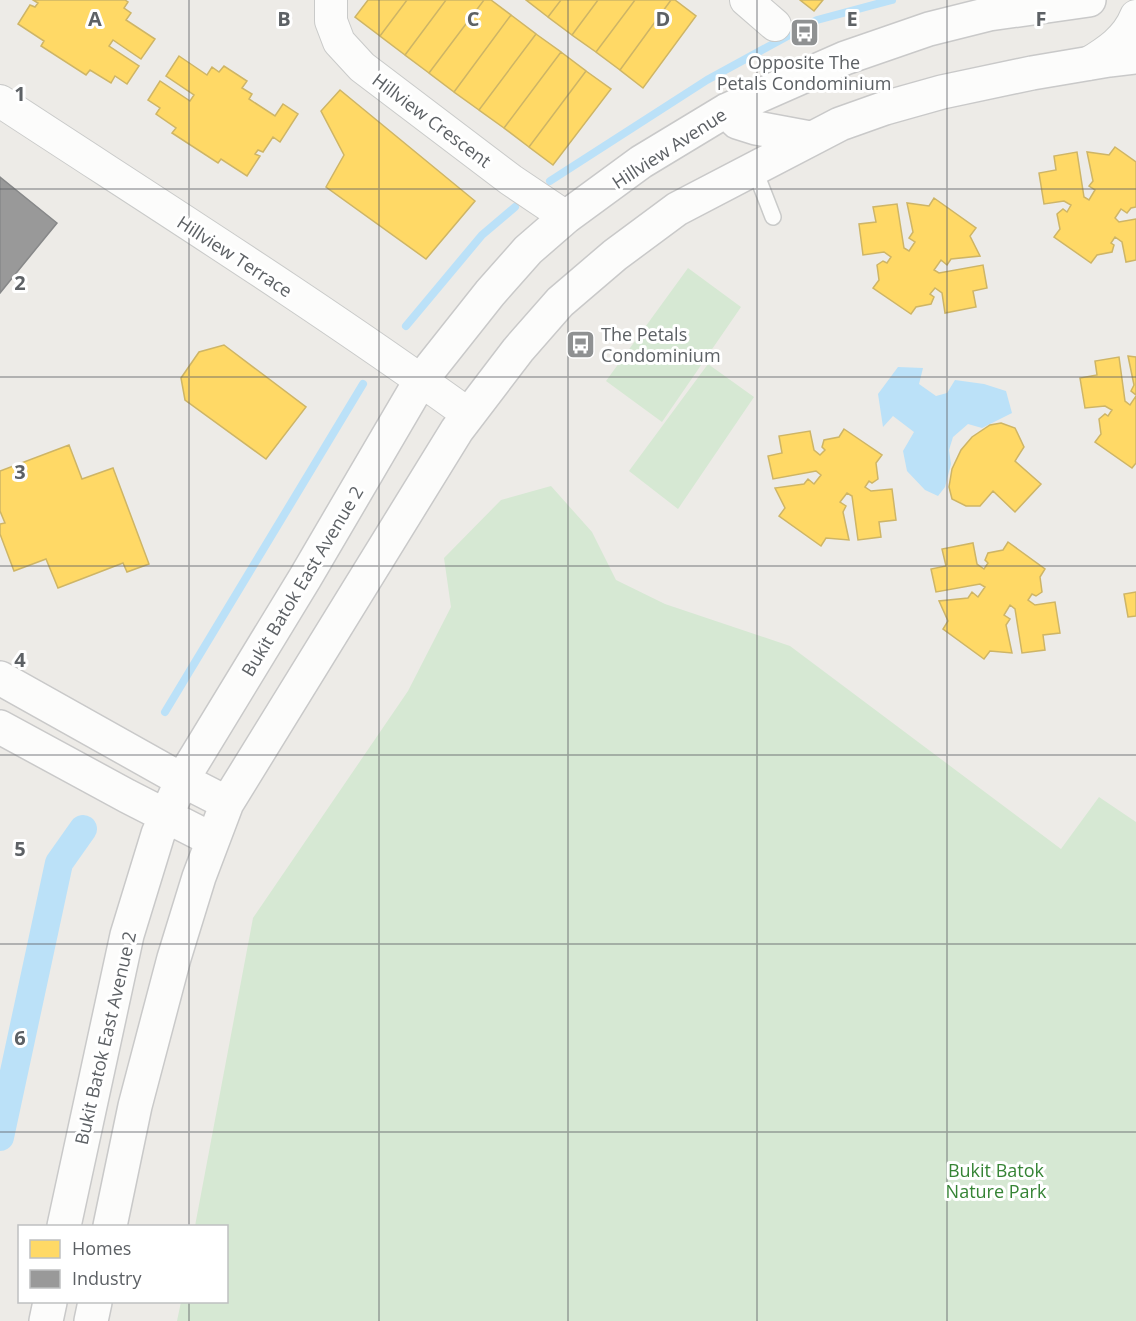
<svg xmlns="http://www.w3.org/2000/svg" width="1136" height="1321" font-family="'Open Sans',sans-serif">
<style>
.green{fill:#d6e8d3}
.water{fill:#bbe1f8}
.homes{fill:#ffd966;stroke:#ceb566;stroke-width:1.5}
.industry{fill:#999;stroke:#878889;stroke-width:1.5}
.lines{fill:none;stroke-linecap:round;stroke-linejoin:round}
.stream{stroke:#bbe1f8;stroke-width:8}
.canal{stroke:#bbe1f8;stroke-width:28}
.lane-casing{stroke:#c9cac9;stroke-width:18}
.street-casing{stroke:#c9cac9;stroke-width:34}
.secondary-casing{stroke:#c9c9c9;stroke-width:36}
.lane{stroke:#fcfcfb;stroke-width:15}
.street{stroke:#fcfcfb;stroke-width:32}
.secondary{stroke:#fcfcfb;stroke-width:33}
.grid{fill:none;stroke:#5d6165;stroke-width:1.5;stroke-opacity:0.55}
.labels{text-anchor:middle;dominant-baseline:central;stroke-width:6;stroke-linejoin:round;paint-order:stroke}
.poi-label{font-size:18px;fill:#5d6165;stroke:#fff}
.street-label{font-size:18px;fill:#5d6165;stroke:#fff}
.park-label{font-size:18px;fill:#368435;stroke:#fff}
.grid-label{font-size:20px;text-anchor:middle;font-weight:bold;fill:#5d6165;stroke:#fff;stroke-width:6;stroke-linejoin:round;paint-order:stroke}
</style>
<rect width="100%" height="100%" fill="#edebe7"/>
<path class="green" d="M 688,268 L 741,307 L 662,422 L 606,381 Z
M 708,364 L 754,397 L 678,509 L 629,471 Z
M 551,486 L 592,532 L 616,580 L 665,604 L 790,646 L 1061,849 L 1099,797 L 1136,822 L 1136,1321 L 177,1321 L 181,1302 L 226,1302 L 226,1226 L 195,1226 L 253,918 L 408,691 L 451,607 L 444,558 L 501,500 Z"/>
<path class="water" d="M 898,367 L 923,368 L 919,384 L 936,396 L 947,393 L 955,380 L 984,384 L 1006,391 L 1012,413 L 982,428 L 968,424 L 953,437 L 949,450 L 951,464 L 945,487 L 938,496 L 925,490 L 907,471 L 903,451 L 914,432 L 893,416 L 883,427 L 878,394 Z"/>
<path class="homes" d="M 33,0 L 125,0 L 128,2 L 124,8 L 131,13 L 126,20 L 155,39 L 141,59 L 113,40 L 109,46 L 139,66 L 127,84 L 115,76 L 111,83 L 90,70 L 86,75 L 41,46 L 44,41 L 18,24 L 30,5 L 35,7 L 38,3 Z
M 368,0 L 407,0 L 380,36 L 355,17 Z
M 407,0 L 446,0 L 405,55 L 380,36 Z
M 446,0 L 484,0 L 429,73 L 405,55 Z
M 484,0 L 491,0 L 511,15 L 454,92 L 429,73 Z
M 526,0 L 561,0 L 548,17 Z
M 561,0 L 598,0 L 572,35 L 548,17 Z
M 598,0 L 635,0 L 596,52 L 572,35 Z
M 635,0 L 671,0 L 620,70 L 596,52 Z
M 671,0 L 675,0 L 696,16 L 643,88 L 620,70 Z
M 800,0 L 823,0 L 814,11 Z
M 511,15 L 536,34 L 479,110 L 454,92 Z
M 536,34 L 561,52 L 504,128 L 479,110 Z
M 561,52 L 586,71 L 529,147 L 504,128 Z
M 179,56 L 207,75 L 212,67 L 219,72 L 224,66 L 247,81 L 242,88 L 252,94 L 249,99 L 275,116 L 283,104 L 298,114 L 280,142 L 273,137 L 263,152 L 258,150 L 255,154 L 260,156 L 247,176 L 221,159 L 218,163 L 172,133 L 176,128 L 156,114 L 160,108 L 148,100 L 160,81 L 190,101 L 194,95 L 166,76 Z
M 586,71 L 611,89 L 553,165 L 529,147 Z
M 340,90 L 475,201 L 426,259 L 326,187 L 344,155 L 321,111 Z
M 1115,147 L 1136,162 L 1136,207 L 1131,208 L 1127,213 L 1121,209 L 1115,218 L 1119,222 L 1136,219 L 1136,260 L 1126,262 L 1122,242 L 1115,237 L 1111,243 L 1114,245 L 1112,252 L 1097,255 L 1091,263 L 1054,237 L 1060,229 L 1057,214 L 1063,209 L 1067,212 L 1071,205 L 1064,201 L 1044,204 L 1039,173 L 1056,170 L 1054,156 L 1077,152 L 1084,197 L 1089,200 L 1095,190 L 1089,186 L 1093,181 L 1087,152 L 1109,155 Z
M 934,198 L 976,228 L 970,236 L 980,256 L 951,259 L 947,265 L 941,260 L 934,270 L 939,273 L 983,265 L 987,288 L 973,291 L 976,307 L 945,313 L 942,293 L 935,288 L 930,294 L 934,297 L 931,304 L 916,307 L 911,314 L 873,288 L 879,280 L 877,265 L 883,261 L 887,263 L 891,257 L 884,252 L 863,255 L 859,224 L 876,222 L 873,207 L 897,204 L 904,248 L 909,251 L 915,242 L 909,238 L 913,232 L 907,203 L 929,206 Z
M 224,345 L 306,407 L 266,459 L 185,400 L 181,378 L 199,352 Z
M 1128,356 L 1136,357 L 1136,395 L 1131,391 L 1134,385 Z
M 1119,357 L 1125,401 L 1130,405 L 1136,396 L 1136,463 L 1132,468 L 1095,442 L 1101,434 L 1099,419 L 1105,414 L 1108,416 L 1112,410 L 1105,406 L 1085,408 L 1080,378 L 1097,375 L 1095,361 Z
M 1001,423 L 1015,428 L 1024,447 L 1015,461 L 1041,484 L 1015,512 L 993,491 L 980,506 L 966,506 L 952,499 L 949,487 L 952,469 L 961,450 L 972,437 L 990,425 Z
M 844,429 L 882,455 L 876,463 L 878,479 L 872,483 L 869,481 L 865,487 L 871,491 L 892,489 L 896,520 L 879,522 L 881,537 L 858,540 L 852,496 L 847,493 L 840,502 L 846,506 L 843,512 L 849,540 L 826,538 L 821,546 L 779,516 L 785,508 L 775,488 L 804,484 L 808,479 L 814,484 L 821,475 L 816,471 L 773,479 L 768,456 L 782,453 L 779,436 L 810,431 L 814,450 L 820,455 L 825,450 L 822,447 L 824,440 L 839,437 Z
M 69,445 L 82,479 L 113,468 L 149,564 L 127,572 L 123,563 L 58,588 L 46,559 L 14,571 L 0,534 L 0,524 L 5,523 L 0,511 L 0,471 Z
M 1008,542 L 1045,569 L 1040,577 L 1042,592 L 1036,596 L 1032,594 L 1028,600 L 1035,605 L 1055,602 L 1060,633 L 1043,635 L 1045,650 L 1022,653 L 1015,609 L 1010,605 L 1004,615 L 1010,619 L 1006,625 L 1012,653 L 990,651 L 984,659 L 943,629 L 948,621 L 939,601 L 968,598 L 972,592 L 978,597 L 985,587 L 980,584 L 936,592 L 931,569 L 946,566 L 942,549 L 973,543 L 977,564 L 984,569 L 988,563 L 985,560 L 988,553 L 1003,550 Z
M 1136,592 L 1136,616 L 1128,617 L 1124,594 Z"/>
<path class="industry" d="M 0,177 L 57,223 L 0,293 Z"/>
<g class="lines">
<path class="stream" d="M 550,181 L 707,80 L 817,20 L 892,0
M 406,326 L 482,235 L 515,207
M 165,712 L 363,384"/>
<path class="canal" d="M 0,1137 L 59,863 L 83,829"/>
<defs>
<path id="lane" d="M 754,168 L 773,217"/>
<path id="street" d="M 331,0 L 331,21 L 339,42 L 362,67 L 511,180 L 566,217
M 746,0 L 775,25
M 1087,64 C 1107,52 1127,39 1136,16
M 0,101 C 157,204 316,304 468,414"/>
<path id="secondary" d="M 727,110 L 737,122 L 756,128 L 810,138
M 0,678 L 182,780 L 227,803
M 0,727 L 127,796 L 213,840
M 64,1226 L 127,935 L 158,834 L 182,780 L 305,578 L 421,380 L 490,293 L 528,250 L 566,217 L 641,162 L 727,110 L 845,58 L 929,29 L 989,14 L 1089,0
M 110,1226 L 135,1106 L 174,958 L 199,877 L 227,803 L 457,430 L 518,350 L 560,302 L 615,255 L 677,209 L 840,124 L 885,108 L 942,92 L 1032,73 L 1109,60 L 1136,57
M 46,1321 L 50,1302
M 91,1321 L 95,1302"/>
</defs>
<use href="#lane" class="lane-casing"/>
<use href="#street" class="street-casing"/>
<use href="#secondary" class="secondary-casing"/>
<use href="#lane" class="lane"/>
<use href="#street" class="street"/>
<use href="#secondary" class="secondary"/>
</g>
<path class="grid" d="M 189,0 L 189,1226M 379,0 L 379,1321M 568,0 L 568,1321M 757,0 L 757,1321M 947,0 L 947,1321M 0,189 L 1136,189M 0,377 L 1136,377M 0,566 L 1136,566M 0,755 L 1136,755M 0,944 L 1136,944M 0,1132 L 1136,1132M 189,1302 L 189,1321"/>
<defs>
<symbol id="bus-square" viewBox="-11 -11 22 22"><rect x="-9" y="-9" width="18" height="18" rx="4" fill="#8f9192" stroke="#fff"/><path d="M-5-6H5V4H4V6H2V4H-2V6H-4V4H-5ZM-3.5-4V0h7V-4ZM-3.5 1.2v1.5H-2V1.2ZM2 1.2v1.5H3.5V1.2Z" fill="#fff"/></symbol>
</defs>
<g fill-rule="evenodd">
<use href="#bus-square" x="788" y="16" width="33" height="33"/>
<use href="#bus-square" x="564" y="328" width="33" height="33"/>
</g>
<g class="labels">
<g class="poi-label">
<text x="804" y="62">Opposite The<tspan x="804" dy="21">Petals Condominium</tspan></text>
<text x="601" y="334" text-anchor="start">The Petals<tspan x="601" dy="21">Condominium</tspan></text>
</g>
<g class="street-label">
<text transform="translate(432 120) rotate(37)">Hillview Crescent</text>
<text transform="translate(669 148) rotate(-33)">Hillview Avenue</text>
<text transform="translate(235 256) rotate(33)">Hillview Terrace</text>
<text transform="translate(302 581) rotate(-59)">Bukit Batok East Avenue 2</text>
<text transform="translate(105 1038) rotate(-77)">Bukit Batok East Avenue 2</text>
</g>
<g class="park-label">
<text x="996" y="1170">Bukit Batok<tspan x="996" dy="21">Nature Park</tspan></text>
</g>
</g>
<g class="grid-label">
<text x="95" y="26">A</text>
<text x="284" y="26">B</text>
<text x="473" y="26">C</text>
<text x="663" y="26">D</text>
<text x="852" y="26">E</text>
<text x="1041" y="26">F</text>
<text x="20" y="101">1</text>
<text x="20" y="290">2</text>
<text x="20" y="479">3</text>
<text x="20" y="667">4</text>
<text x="20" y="856">5</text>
<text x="20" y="1045">6</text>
</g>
<rect x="18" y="1225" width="210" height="78" fill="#ffffff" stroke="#bec0c1" stroke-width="1.5"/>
<rect x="30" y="1240" width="30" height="18" fill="#ffd966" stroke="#bec0c1" stroke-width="1.5"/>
<text x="72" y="1255" font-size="18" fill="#5d6165">Homes</text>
<rect x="30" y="1270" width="30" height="18" fill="#999999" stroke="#bec0c1" stroke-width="1.5"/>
<text x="72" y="1285" font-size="18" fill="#5d6165">Industry</text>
</svg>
